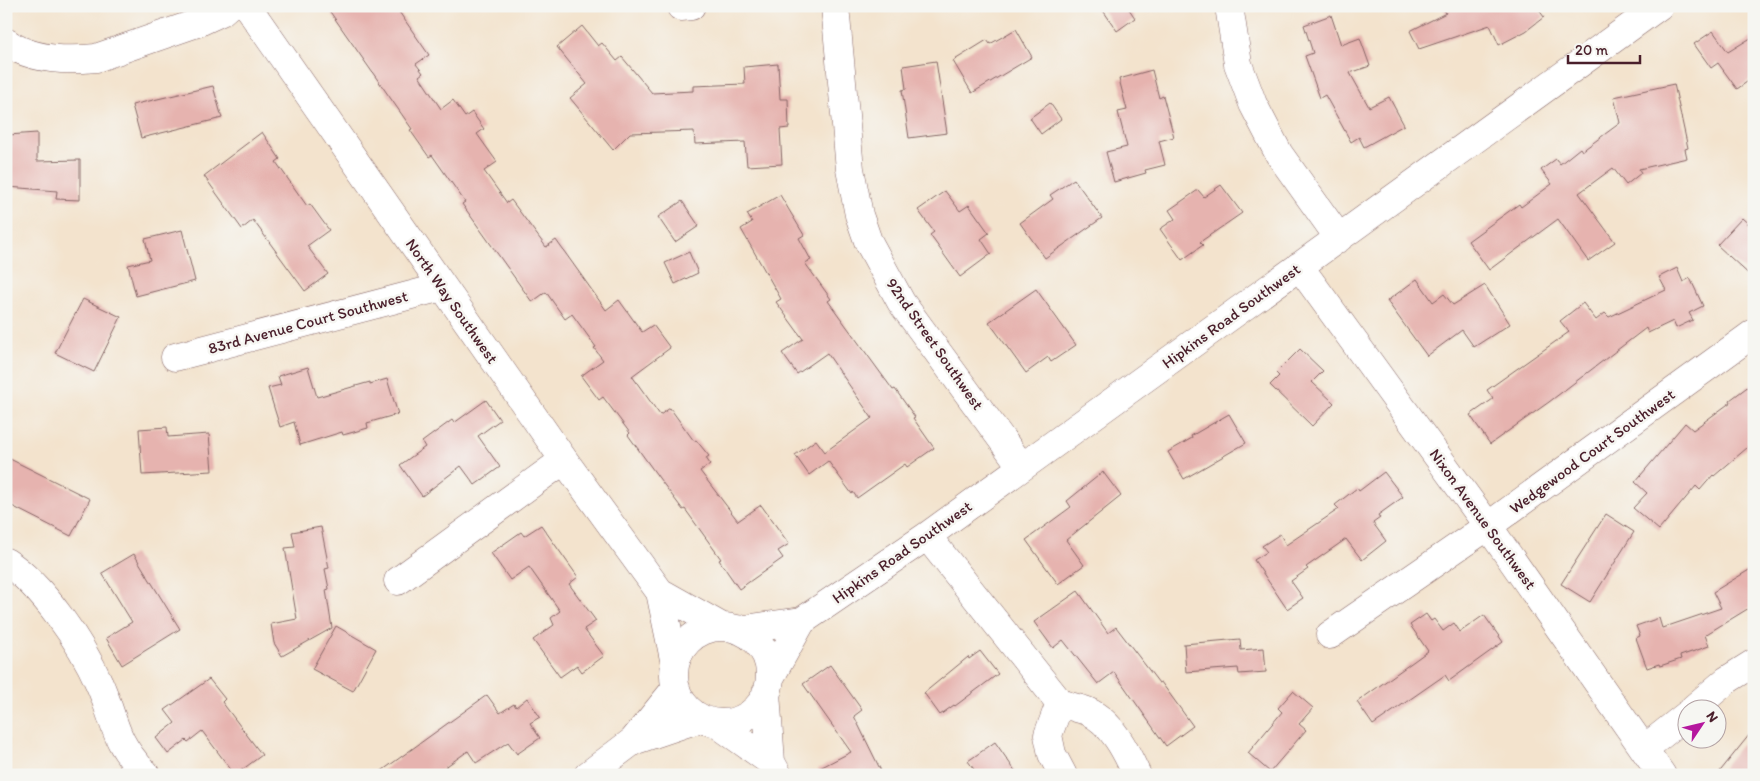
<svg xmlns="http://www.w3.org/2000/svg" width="1760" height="781" font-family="Itim,sans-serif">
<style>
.building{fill:#e6b3af}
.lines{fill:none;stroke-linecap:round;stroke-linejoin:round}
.minor-casing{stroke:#856464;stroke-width:29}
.minor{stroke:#fff;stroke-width:28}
.labels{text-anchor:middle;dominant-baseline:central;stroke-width:5;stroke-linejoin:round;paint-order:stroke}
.street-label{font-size:16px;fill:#4a1f2b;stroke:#f6f6f2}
</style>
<rect width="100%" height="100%" fill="#f6f6f2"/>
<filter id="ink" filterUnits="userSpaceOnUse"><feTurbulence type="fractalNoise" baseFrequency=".02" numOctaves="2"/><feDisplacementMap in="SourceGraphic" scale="10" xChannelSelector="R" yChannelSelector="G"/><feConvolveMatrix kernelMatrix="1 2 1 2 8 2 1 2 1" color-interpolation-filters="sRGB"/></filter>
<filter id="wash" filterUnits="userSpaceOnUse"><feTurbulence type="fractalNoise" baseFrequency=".0096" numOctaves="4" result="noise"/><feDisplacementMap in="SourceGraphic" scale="20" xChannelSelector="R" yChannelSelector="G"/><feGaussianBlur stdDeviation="1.12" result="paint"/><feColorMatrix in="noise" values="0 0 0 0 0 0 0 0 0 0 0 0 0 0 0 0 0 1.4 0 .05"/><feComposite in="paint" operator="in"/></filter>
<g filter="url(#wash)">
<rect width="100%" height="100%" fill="#f3e3cd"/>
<g id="blocks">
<path class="building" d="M 326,6 L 395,6 L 429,55 L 416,64 L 423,73 L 419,76 L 441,109 L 453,100 L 465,117 L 472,112 L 484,129 L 477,134 L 497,162 L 484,171 L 507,203 L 511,200 L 546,247 L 556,240 L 606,310 L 619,300 L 642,332 L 653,325 L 670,348 L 632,376 L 660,415 L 670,408 L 694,441 L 696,440 L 709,456 L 706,458 L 710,464 L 700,471 L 738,521 L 761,505 L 789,544 L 778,551 L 783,558 L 739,589 L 719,560 L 721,559 L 685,509 L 683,510 L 659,478 L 628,435 L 630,433 L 603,397 L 599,400 L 581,376 L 603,360 L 594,348 L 596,347 L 572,314 L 565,319 L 546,292 L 532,302 L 462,204 L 465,202 L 432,155 L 429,157 L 410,130 L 412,129 Z
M 1100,6 L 1127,6 L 1135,18 L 1117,31 Z
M 1442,6 L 1536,6 L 1544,17 L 1526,31 L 1499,45 L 1490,25 L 1419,49 L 1410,31 L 1446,13 Z
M 1331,15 L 1341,45 L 1360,38 L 1370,66 L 1350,73 L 1369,107 L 1389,97 L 1404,125 L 1364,147 L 1359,137 L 1351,142 L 1325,95 L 1320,98 L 1305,56 L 1313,53 L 1304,25 Z
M 582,26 L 598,46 L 602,43 L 617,61 L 622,57 L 652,93 L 693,91 L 693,86 L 745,84 L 744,67 L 778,64 L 780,99 L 788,99 L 789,128 L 780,129 L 782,164 L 747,166 L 745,142 L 695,144 L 694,131 L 630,133 L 613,150 L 570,98 L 587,84 L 557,47 Z
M 1016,29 L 1032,57 L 972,93 L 953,61 L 987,40 L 990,44 Z
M 1713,31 L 1728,52 L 1754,36 L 1754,77 L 1737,89 L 1718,63 L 1711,68 L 1694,44 Z
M 936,61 L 947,133 L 909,138 L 902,90 L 906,89 L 903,66 Z
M 1152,70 L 1159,98 L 1163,96 L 1174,137 L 1159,141 L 1165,165 L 1145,170 L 1146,173 L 1114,182 L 1106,152 L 1127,147 L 1118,112 L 1127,110 L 1119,79 Z
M 1674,84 L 1688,148 L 1685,149 L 1687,158 L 1639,169 L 1641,173 L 1626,185 L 1613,168 L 1579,193 L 1615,242 L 1588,261 L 1558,219 L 1489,270 L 1468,241 L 1519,204 L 1521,207 L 1552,184 L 1541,170 L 1556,159 L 1560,164 L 1580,148 L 1582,151 L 1620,123 L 1614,97 Z
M 213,86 L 222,118 L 141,138 L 132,105 Z
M 1050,103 L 1061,119 L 1041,134 L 1030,118 Z
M 262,132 L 280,159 L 276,162 L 307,206 L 310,204 L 329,230 L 307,246 L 328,274 L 305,291 L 253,220 L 242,229 L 204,176 Z
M 37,133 L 37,161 L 80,160 L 80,200 L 56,199 L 57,191 L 8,187 L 8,135 Z
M 1074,179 L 1102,218 L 1045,258 L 1020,223 L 1053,199 L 1050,195 Z
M 1221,185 L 1242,213 L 1200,242 L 1203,245 L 1182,260 L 1160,229 L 1175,219 L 1169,210 L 1198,190 L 1204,197 Z
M 945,191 L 960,211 L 969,205 L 989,233 L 981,239 L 991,254 L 960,277 L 930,235 L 934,232 L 918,210 Z
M 780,195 L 804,235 L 799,238 L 811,260 L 805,263 L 831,299 L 828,301 L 893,390 L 895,389 L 915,417 L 913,418 L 934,448 L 907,467 L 905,464 L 857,498 L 853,492 L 852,494 L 828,461 L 809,475 L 795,455 L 816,440 L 825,452 L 872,418 L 827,353 L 797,374 L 782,353 L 803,339 L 776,302 L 781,299 L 741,229 L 752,222 L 747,214 Z
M 682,201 L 699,226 L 675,242 L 658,217 Z
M 1742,218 L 1754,229 L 1754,279 L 1717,245 Z
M 182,230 L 195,281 L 136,296 L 128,265 L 150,260 L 145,239 Z
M 689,252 L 698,273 L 675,284 L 665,263 Z
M 1677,268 L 1683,282 L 1690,278 L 1703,306 L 1689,313 L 1693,320 L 1676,328 L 1673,321 L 1648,333 L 1646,328 L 1549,402 L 1490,444 L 1470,415 L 1493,399 L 1487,390 L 1569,332 L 1560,321 L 1583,303 L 1596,320 L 1605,313 L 1609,317 L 1666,290 L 1659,277 Z
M 1417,279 L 1433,302 L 1444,294 L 1453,305 L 1485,285 L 1510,324 L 1474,347 L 1462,330 L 1427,356 L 1387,301 Z
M 1036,289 L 1076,345 L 1051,362 L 1048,357 L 1026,373 L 989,322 Z
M 83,299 L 121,317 L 94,372 L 55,353 Z
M 1300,349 L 1323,371 L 1312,382 L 1334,403 L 1312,426 L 1270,385 L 1279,376 L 1276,373 Z
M 308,367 L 317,397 L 370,382 L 370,384 L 387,379 L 398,414 L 367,423 L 368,428 L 343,435 L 342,432 L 300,445 L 294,422 L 280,427 L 268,388 L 281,385 L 278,376 Z
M 1754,382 L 1754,442 L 1714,476 L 1713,475 L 1700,490 L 1696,486 L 1659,530 L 1633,508 L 1647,493 L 1635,482 L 1685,423 L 1693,430 L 1731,402 L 1730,400 Z
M 486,400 L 500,420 L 478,436 L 500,467 L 475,485 L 461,466 L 422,496 L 400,465 L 425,447 L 422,442 L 452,420 L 454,423 Z
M 1229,414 L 1246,443 L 1184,479 L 1168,452 L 1192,438 L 1191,436 Z
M 167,427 L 168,437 L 209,434 L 212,471 L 142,475 L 139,429 Z
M 6,457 L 90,499 L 71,536 L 6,503 Z
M 1103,472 L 1121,496 L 1066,540 L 1084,565 L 1058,584 L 1026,540 L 1071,507 L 1067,501 Z
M 1384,472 L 1403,497 L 1378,515 L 1380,518 L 1373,523 L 1386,541 L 1362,560 L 1346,539 L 1306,567 L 1308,569 L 1291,581 L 1303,598 L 1287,609 L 1254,560 L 1267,552 L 1262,546 L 1280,534 L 1286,545 L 1339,509 L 1335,505 L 1357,488 L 1359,491 Z
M 1606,514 L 1634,532 L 1590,602 L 1561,584 Z
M 541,525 L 578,577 L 569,584 L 596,621 L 584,629 L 604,656 L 582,672 L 577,665 L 560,677 L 533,640 L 554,625 L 551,618 L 560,611 L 529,567 L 510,580 L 491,553 L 521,532 L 524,536 Z
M 321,527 L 329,568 L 325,569 L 329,589 L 326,590 L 332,628 L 282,656 L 274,643 L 271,624 L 297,619 L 285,548 L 295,547 L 292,532 Z
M 134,554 L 180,629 L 122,665 L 106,638 L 132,622 L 102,573 Z
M 1754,567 L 1754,605 L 1705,635 L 1709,646 L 1680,656 L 1681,659 L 1660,666 L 1659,664 L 1647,668 L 1636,638 L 1640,636 L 1636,626 L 1659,618 L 1662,628 L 1721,608 L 1713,592 Z
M 1078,591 L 1108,633 L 1116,627 L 1159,683 L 1161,682 L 1193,726 L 1166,746 L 1114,672 L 1098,684 L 1063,640 L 1053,648 L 1034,622 Z
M 1426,614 L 1431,621 L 1434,619 L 1443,631 L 1454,623 L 1460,632 L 1484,615 L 1503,642 L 1449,681 L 1445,675 L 1373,725 L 1357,702 L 1428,651 L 1410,625 Z
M 336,626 L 376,649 L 353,691 L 312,669 Z
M 1240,639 L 1241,650 L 1264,648 L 1266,672 L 1239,674 L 1238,668 L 1186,672 L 1184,644 Z
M 980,651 L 998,674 L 955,706 L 954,705 L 940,715 L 924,693 L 968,657 L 969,659 Z
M 830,665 L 862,710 L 854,716 L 883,775 L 821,775 L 818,769 L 851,752 L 803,684 Z
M 209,679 L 225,699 L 222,702 L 262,755 L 235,775 L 202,731 L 188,742 L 186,740 L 168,754 L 156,738 L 175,723 L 165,710 Z
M 1293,691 L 1313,708 L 1299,724 L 1306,730 L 1270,772 L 1248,753 L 1282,712 L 1278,708 Z
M 487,695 L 500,713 L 514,704 L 516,707 L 527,698 L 540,717 L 530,723 L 540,738 L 517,754 L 508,742 L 476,763 L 468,751 L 434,775 L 376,775 Z
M 1754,729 L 1754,775 L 1717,775 Z
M 995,742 L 1018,775 L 978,775 L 968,761 Z"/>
</g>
</g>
<g filter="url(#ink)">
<use href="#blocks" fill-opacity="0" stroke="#856464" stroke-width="1"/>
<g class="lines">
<defs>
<path id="minor" d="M 247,6 L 564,460 L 660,592 L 722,627
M 835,6 L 850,169 L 859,215 L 868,241 L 901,302 L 1022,467
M 1229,6 L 1238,64 L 1253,104 L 1279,154 L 1339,238
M 681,7 L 691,6
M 6,42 C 31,60 67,61 96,58 L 197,23 L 221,12 L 228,6
M 1299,266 L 1488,526 L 1662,775
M 175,357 L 442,287
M 927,536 L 1060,703 C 1069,706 1078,708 1087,711 C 1112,722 1126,751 1137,775
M 6,562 C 42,585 82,644 99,683 C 108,702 112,723 121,741 C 127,753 137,765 146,775
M 398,581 L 564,460
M 660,592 L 675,664
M674 675a48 48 0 1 1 96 0a48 48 0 1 1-96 0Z
M 738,630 L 802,621
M 1330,635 L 1488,526 L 1754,333
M 770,678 L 802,621 L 927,536 L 1659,6
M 766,693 L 771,762 L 778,775
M 1060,703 L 1048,735 L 1052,754 L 1063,775
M 1694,708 L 1727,680 L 1754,663
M 716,723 L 771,762
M 633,741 L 701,718
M 1644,749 L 1688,714
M 588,775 L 633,741 L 676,688"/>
</defs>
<use href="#minor" class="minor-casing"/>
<use href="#minor" class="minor"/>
</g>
</g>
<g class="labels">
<g class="street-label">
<text transform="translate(452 301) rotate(55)">North Way Southwest</text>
<text transform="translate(1231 316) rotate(-36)">Hipkins Road Southwest</text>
<text transform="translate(308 322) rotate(-15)">83rd Avenue Court Southwest</text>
<text transform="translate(935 344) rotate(55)">92nd Street Southwest</text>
<text transform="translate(1592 451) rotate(-36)">Wedgewood Court Southwest</text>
<text transform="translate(1483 519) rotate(54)">Nixon Avenue Southwest</text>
<text transform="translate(902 552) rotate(-35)">Hipkins Road Southwest</text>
</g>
</g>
<rect width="1760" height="781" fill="none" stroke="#f6f6f2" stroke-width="25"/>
<g transform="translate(1702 724) rotate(55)"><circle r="24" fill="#f6f6f2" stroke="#b1a0a2"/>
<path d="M0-4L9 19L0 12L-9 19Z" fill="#b5179e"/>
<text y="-8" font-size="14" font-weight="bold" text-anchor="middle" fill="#4a1f2b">N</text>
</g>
<path d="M1568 55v8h72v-8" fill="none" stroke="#4a1f2b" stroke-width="2.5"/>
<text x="1575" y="55" font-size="15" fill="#4a1f2b" stroke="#f6f6f2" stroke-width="4" paint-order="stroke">20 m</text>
</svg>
